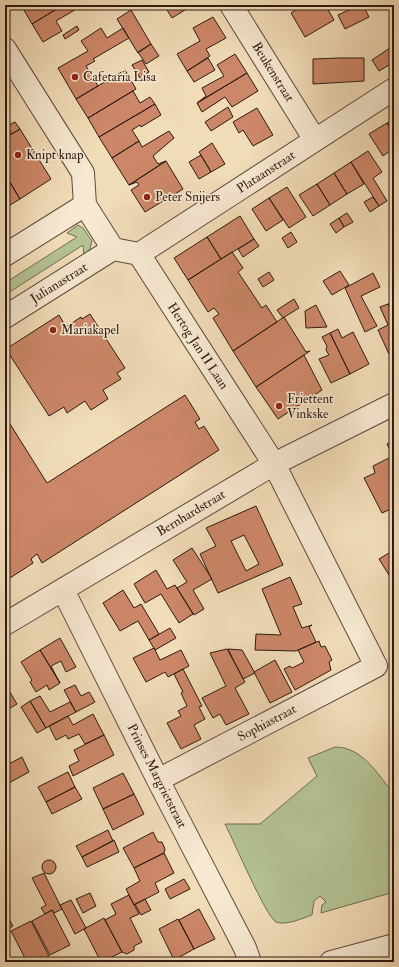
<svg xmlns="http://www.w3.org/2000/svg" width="399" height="967" font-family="'IM FELL Double Pica',serif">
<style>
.green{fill:#b4c294;stroke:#706e53}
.building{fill:#cc8768;stroke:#2d1a12;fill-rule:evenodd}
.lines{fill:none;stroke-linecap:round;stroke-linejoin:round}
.street-casing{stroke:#5e4a3c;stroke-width:24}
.street{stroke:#f6e8d1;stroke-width:22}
.poi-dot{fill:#8f2418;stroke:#f6e8d1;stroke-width:1.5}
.labels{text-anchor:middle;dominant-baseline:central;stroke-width:3;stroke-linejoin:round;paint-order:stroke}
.street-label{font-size:13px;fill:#2d1a12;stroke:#f6e8d1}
.poi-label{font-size:13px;fill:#2d1a12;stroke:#f6e8d1;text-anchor:start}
</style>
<rect width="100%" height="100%" fill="#f1dcb8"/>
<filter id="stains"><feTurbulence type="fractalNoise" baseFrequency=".005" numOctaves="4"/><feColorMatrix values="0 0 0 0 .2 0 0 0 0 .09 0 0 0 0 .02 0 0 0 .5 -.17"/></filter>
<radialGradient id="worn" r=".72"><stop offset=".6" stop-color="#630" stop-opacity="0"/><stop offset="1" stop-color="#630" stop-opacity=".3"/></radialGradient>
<path class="green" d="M 78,225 L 83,228 L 92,241 L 89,253 L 84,257 L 83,245 L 5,295 L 5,283 L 77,237 L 67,233 Z
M 335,747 C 363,747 378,775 394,794 L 394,892 L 321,913 L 322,905 L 326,902 L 320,896 L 314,901 L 312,915 C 303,918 286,926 276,922 C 266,917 233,839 225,824 L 260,824 L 317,776 L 308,758 Z"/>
<path class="building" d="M 21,5 L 63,5 L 32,24 Z
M 63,5 L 88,5 L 79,10 L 78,8 L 56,21 L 62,31 L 43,42 L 32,24 Z
M 164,5 L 193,5 L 172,18 Z
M 304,5 L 331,5 L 327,8 L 334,20 L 305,37 L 291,13 Z
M 360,5 L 363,5 L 369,17 L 345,29 L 338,15 Z
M 131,10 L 151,44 L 138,53 L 117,19 Z
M 213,17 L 226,38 L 206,49 L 210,56 L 187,71 L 177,54 L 200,41 L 193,28 Z
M 77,26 L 79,30 L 65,39 L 63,35 Z
M 101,28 L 107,38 L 123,28 L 129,38 L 93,59 L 95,61 L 86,66 L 98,86 L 76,99 L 58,68 L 88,51 L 81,41 Z
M 151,44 L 159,56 L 146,64 L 138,52 Z
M 393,46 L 394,62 L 379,71 L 372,60 Z
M 235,54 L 247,73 L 197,103 L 206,96 L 202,88 L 224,76 L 217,65 Z
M 208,58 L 215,70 L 194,82 L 187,71 Z
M 340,58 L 364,58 L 364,81 L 313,84 L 313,59 Z
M 142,60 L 149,72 L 140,78 L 132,65 Z
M 125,70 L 136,89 L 88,118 L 76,99 Z
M 247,73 L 258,91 L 232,107 L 225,97 L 202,112 L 197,103 Z
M 133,91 L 140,103 L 150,97 L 155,104 L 99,137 L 88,118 Z
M 155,104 L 161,115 L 141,127 L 140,125 L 132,130 L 139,141 L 112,158 L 99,137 Z
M 228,107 L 233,117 L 211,131 L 205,122 Z
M 257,108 L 273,135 L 253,146 L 243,130 L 239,133 L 233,122 Z
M 394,119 L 394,135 L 387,123 Z
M 15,122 L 20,129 L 12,134 L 7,126 Z
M 387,123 L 394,135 L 394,148 L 383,156 L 369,134 Z
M 20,129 L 51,179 L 20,199 L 5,174 L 5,138 Z
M 169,131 L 174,138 L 153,156 L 158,164 L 166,161 L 129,185 L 112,158 L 139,141 L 142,147 Z
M 212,143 L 225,164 L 211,172 L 199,152 Z
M 368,151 L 382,172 L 373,178 L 387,201 L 379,206 L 351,162 Z
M 201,155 L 211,172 L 199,179 L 189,162 Z
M 166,161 L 183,189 L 145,212 L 131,190 L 139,185 L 137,182 L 129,185 Z
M 351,162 L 364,184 L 347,194 L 334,173 Z
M 334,173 L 347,194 L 330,205 L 317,184 Z
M 5,174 L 20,199 L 5,208 Z
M 317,184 L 330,205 L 313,216 L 299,195 Z
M 287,187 L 306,217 L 289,228 L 269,198 Z
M 373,197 L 379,206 L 370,212 L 364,202 Z
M 269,198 L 283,220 L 266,231 L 252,209 Z
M 347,213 L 353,222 L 344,227 L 339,218 Z
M 240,216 L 254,239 L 221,259 L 207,237 Z
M 339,218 L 344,227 L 336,233 L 330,224 Z
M 291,232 L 297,242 L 288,248 L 282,238 Z
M 207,237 L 221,259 L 188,280 L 174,258 Z
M 254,239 L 259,246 L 243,257 L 238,249 Z
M 232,252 L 243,268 L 238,272 L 262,308 L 266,305 L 277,322 L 233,351 L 213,318 L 219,314 L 214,308 L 208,312 L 188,280 Z
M 340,271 L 349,285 L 332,295 L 323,281 Z
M 269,272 L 274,280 L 263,287 L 258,279 Z
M 373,273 L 380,287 L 361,296 L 377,326 L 365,332 L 345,288 Z
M 294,299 L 299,308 L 283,318 L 277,310 Z
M 394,301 L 394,316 L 388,304 Z
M 388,304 L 394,316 L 394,352 L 389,354 L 378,330 L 388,325 L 380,307 Z
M 316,305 L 327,327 L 306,328 L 305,311 Z
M 90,314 L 125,368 L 117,373 L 121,379 L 103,390 L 108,399 L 91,410 L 85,401 L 67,413 L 64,407 L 49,416 L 6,349 L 59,315 L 66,327 L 81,317 L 82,319 Z
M 284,317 L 306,352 L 310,351 L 256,387 L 233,351 Z
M 338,329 L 342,338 L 353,332 L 369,364 L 350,374 L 330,333 Z
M 330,333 L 350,374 L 331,383 L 319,359 L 329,355 L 326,350 L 327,346 L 322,337 Z
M 304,355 L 322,390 L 278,419 L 256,387 Z
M 185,395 L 200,419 L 195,422 L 199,429 L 204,426 L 219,450 L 42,563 L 37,554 L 31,559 L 33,563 L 10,578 L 5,571 L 5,416 L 47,483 Z
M 394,440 L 394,510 L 393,508 L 382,513 L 364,478 L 375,473 L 373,466 L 393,456 L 387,444 Z
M 256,506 L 283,565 L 218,593 L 200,554 L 216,546 L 206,528 ZM 244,535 L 259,564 L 246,571 L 231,541 Z
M 192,548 L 212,579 L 193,590 L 204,609 L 194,615 L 177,588 L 187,582 L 173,560 Z
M 394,550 L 394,583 L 379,559 Z
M 156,570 L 167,589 L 175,585 L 193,614 L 179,623 L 161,594 L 145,603 L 134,584 Z
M 290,577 L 302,604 L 293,607 L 302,628 L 312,625 L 309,627 L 316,642 L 296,651 L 255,650 L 256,634 L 281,635 L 262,589 Z
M 123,590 L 134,608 L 141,604 L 159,634 L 149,640 L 138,621 L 120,631 L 103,603 Z
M 170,628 L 176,638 L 155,650 L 149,640 Z
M 60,638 L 76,667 L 66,672 L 61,661 L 51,666 L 60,683 L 40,650 Z
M 319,641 L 321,647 L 325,646 L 332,660 L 329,662 L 331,670 L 295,690 L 284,669 L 290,666 L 292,668 L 304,662 L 298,650 Z
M 154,648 L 160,660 L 181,650 L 189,666 L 168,677 L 165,672 L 146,682 L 133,658 Z
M 227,649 L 245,682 L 235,688 L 249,714 L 226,725 L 220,714 L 213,718 L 202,698 L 226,686 L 210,653 Z
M 228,649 L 242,650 L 255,673 L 243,679 Z
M 40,650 L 60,683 L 49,690 L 47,685 L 36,692 L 30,682 L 32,680 L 21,662 Z
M 275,660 L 292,692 L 270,703 L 254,672 Z
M 183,669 L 202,706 L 199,707 L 205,719 L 194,725 L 201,739 L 181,749 L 167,723 L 181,716 L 178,711 L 187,706 L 181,693 L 183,692 L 174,674 Z
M 5,684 L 17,704 L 5,711 Z
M 75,685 L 81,696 L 89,692 L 95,702 L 76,712 L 64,690 Z
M 40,696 L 50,712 L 70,702 L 76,712 L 46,728 L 30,701 Z
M 30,701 L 46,728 L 37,733 L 21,707 Z
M 93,714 L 104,735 L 85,744 L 79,734 L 68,739 L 66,735 L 56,740 L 49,726 L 68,716 L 73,725 Z
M 104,735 L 114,755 L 73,776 L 69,766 L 79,761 L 74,750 Z
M 22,757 L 29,772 L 5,785 L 5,766 Z
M 68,772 L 75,787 L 46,802 L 38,787 Z
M 123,773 L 134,794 L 103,809 L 93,788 Z
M 75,787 L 82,799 L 52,814 L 46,802 Z
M 134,794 L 144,814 L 113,830 L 103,809 Z
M 108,830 L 113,841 L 82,857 L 76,846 Z
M 153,832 L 158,842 L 162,842 L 165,849 L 164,853 L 134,868 L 123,848 Z
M 114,840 L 119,852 L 87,867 L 82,857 Z
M 164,853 L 174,873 L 155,883 L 159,892 L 134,905 L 126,889 L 140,881 L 134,868 Z
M42 867a7 7 0 1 1 14 0a7 7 0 1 1-14 0Z
M 44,873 L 62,909 L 54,913 L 52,910 L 45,914 L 41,908 L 46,905 L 32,878 Z
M 184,879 L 190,889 L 170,899 L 165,889 Z
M 90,893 L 96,906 L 83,913 L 76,899 Z
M 129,895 L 139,914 L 130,918 L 142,942 L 134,946 L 134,950 L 127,954 L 122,952 L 105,920 L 116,914 L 111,904 Z
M 145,899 L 151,910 L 141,915 L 135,904 Z
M 71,900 L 86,928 L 75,934 L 60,905 Z
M 199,909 L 215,939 L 194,949 L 179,920 Z
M 52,910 L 70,945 L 50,955 L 32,921 Z
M 5,912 L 13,926 L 5,930 Z
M 104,918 L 122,952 L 101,962 L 84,929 Z
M 178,919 L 194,949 L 174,960 L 159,929 Z
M 31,921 L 49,956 L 37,962 L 27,962 L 11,931 Z"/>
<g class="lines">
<defs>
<path id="street" d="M 231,5 L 315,140
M 5,49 L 83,173 L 85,205 L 113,249 L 139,254 L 274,464 L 376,666 L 158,780
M 139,254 L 394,89
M 5,255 L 85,205
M 5,317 L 113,249
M 63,590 L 158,780 L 245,948 L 250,962
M 5,624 L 274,464 L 394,404
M 331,962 L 394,945"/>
</defs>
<use href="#street" class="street-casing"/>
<use href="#street" class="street"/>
</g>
<g class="poi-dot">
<circle cx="75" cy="77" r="4"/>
<circle cx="18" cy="155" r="4"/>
<circle cx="147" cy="197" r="4"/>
<circle cx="53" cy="330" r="4"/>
<circle cx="279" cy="406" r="4"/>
</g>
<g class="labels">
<g class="street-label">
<text transform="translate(273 72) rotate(58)">Beukenstraat</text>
<text transform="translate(266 172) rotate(-33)">Plataanstraat</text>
<text transform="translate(59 283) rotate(-32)">Julianastraat</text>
<text transform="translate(198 346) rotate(57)">Hertog Jan II Laan</text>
<text transform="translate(191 513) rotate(-31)">Bernhardstraat</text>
<text transform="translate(267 723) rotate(-28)">Sophiastraat</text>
<text transform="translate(157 776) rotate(63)">Prinses Margrietstraat</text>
</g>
<g class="poi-label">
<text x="83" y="77">Cafetaria Lisa</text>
<text x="26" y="155">Knipt knap</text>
<text x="155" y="197">Peter Snijers</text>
<text x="61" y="330">Mariakapel</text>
<text x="287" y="399">Friettent<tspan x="287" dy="15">Vinkske</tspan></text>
</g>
</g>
<rect width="399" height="967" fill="none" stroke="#f1dcb8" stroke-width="20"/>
<rect x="6" y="6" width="387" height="955" fill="none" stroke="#2d1a12" stroke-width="2"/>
<rect x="10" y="10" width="379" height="947" fill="none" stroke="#2d1a12"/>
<rect width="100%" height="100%" filter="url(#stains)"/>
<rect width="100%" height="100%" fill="url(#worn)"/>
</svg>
